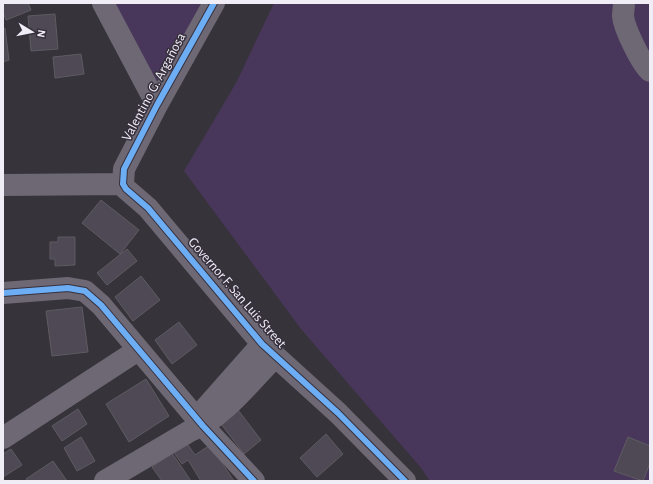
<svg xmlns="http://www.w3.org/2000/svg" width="653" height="484" font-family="'Alegreya Sans',sans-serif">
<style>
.green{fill:#49375b}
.building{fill:#4f4956;stroke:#5e5b61}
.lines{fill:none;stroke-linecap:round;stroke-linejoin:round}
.minor{stroke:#6d6873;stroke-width:22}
.cycleway-casing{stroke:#36303d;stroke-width:8}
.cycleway{stroke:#6dadf4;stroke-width:6}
.labels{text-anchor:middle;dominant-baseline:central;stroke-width:3;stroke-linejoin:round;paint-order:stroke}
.street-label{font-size:14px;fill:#f1edf6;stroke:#36303d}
</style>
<rect width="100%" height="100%" fill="#36333a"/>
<path class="green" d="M 107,3 L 207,3 L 157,86 Z
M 274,3 L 650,3 L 650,481 L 430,481 L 422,469 L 301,329 L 184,171 L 236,83 Z"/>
<path class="building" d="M 3,3 L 28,3 L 31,10 L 6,20 L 3,12 Z
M 55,14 L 58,49 L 31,51 L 28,16 Z
M 5,28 L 9,60 L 3,62 L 3,29 Z
M 81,54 L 84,74 L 55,78 L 53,57 Z
M 101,200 L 139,230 L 120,254 L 82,223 Z
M 58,237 L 75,237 L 75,265 L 55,266 L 55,259 L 50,259 L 50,242 L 58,242 Z
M 127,249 L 137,261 L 107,285 L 97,273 Z
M 141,276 L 160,300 L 133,321 L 115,297 Z
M 82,307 L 88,352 L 52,356 L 46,311 Z
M 179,322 L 197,345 L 172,364 L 155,340 Z
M 146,379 L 169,416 L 129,442 L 106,404 Z
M 235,406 L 261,440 L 244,454 L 218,420 Z
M 78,409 L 87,424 L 62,441 L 52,426 Z
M 326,434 L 343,454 L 317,477 L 300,458 Z
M 81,437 L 95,461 L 77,471 L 64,448 Z
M 628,437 L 650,446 L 650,463 L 643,481 L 614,471 Z
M 186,442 L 195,455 L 210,445 L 234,481 L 201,481 L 188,460 L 182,464 L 173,451 Z
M 11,449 L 22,465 L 3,477 L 3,454 Z
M 172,453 L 191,481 L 162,481 L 152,467 Z
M 53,461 L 67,481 L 27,481 L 26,479 Z"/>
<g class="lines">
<path class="minor" d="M 103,3 L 157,105
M 214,3 L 157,105 L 124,169 L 123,184 L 126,189 L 148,208 L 262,344 L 338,413 L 405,481
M 624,3 C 624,7 623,12 623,16 C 624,28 641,63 650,71
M 3,185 L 123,184
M 3,293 L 68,288 L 85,291 L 101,305 L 203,426 L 254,481
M 201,413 L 262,344
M 3,438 L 138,350
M 105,481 L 190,431 C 222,419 251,381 275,357"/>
<defs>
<path id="cycleway" d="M 214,3 L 157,105 L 124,169 L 123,184 L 126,189 L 148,208 L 262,344 L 338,413 L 405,481
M 3,293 L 68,288 L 85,291 L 101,305 L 203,426 L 254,481"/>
</defs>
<use href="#cycleway" class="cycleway-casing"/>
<use href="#cycleway" class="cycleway"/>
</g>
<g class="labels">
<g class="street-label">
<text transform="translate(154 87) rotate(-62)">Valentino G. Argañosa</text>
<text transform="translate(237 293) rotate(49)">Governor F. San Luis Street</text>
</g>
</g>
<rect width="653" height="484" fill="none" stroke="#f1edf6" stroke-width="8"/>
<g transform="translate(32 32) rotate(100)" stroke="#36303d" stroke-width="3" paint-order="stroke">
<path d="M0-3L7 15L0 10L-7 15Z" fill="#f1edf6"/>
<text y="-6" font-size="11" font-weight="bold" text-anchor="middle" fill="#f1edf6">N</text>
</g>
</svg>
